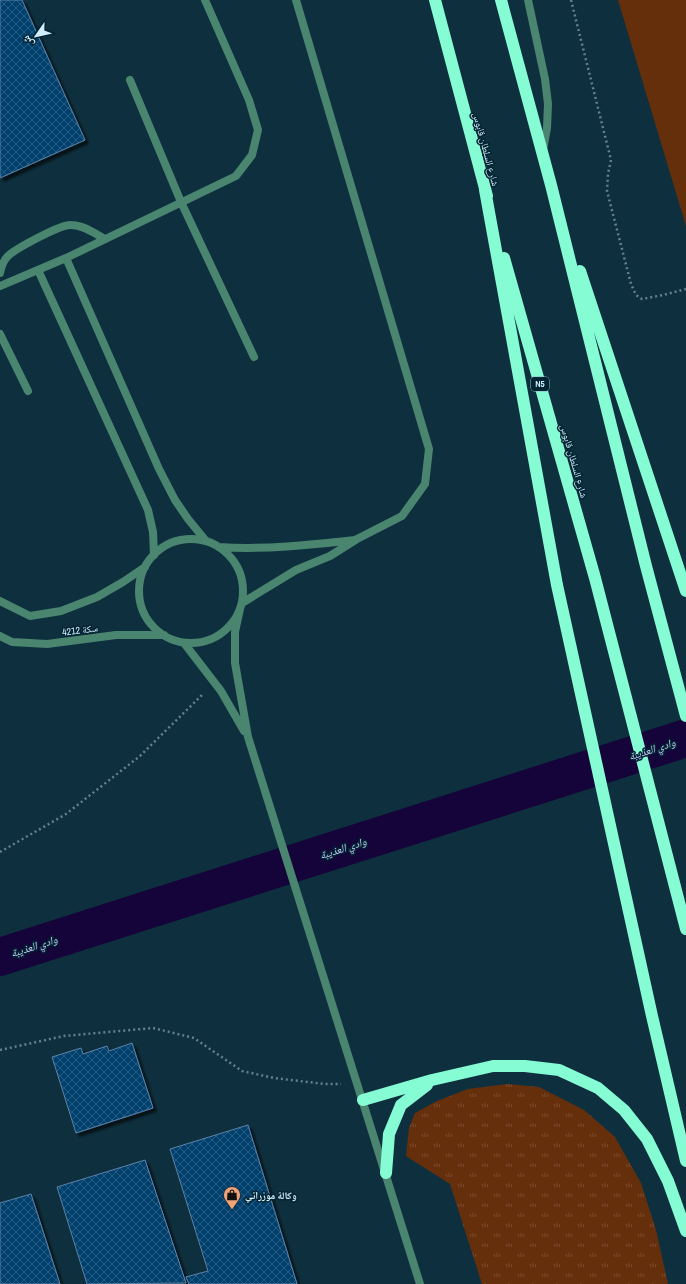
<svg xmlns="http://www.w3.org/2000/svg" width="686" height="1284" font-family="'Archivo Narrow','Noto Naskh Arabic',sans-serif">
<style>
.park{fill:url(#park-tufts)}
.garden{fill:#652f0c}
.lines{fill:none;stroke-linecap:round;stroke-linejoin:round}
.river{stroke:#15043a;stroke-width:38}
.building{fill:url(#building-cross-hatch);stroke:#5a82aa;filter:url(#shadow)}
.path{stroke:#638291;stroke-width:2.5;stroke-dasharray:2 3;stroke-linecap:butt}
.lane{stroke:#4a8570;stroke-width:8}
.street{stroke:#4a8570;stroke-width:8}
.highway{stroke:#85fcd3;stroke-width:12}
.labels{text-anchor:middle;dominant-baseline:central;stroke-width:3;stroke-linejoin:round;paint-order:stroke}
.shield{fill:#032533;stroke:#92b2c0;stroke-width:1}
.shield-label{font-size:9px;font-weight:bold;fill:#d0eefd}
.street-label{font-size:10px;fill:#d0eefd;stroke:#032533}
.poi-label{font-size:10px;font-weight:bold;fill:#d0eefd;stroke:#032533;text-anchor:start}
.water-label{font-size:11px;font-style:italic;fill:#cac5fb;stroke:#032533}
</style>
<defs>
<pattern id="park-tufts" width="24" height="20" patternUnits="userSpaceOnUse"><rect width="24" height="20" fill="#652f0c"/><path d="M3 7l-1-3M5 7V3M7 7l1-3M15 17l-1-3M17 17v-4M19 17l1-3" fill="none" stroke="#7a4d30"/></pattern>
<pattern id="building-cross-hatch" width="8" height="8" patternUnits="userSpaceOnUse"><rect width="8" height="8" fill="#06406d"/><path d="M0 0l8 8M0 8l8-8" fill="none" stroke="#295c83"/></pattern>
<filter id="shadow"><feDropShadow dx="3.5" dy="3.5" stdDeviation="1" flood-color="#0009"/></filter>
</defs>
<rect width="100%" height="100%" fill="#0e2f3d"/>
<path class="park" d="M 507,1084 L 539,1087 L 584,1110 L 615,1137 L 641,1183 L 656,1230 L 668,1284 L 482,1284 L 450,1184 L 406,1156 L 409,1128 L 415,1113 L 437,1101 L 468,1089 Z"/>
<path class="garden" d="M 618,0 L 686,0 L 686,226 Z"/>
<g class="lines">
<path class="river" d="M 0,957 L 686,738"/>
</g>
<path class="building" d="M 0,0 L 22,0 L 85,140 L 0,178 Z
M 132,1043 L 153,1108 L 76,1133 L 52,1057 L 81,1048 L 83,1054 L 107,1046 L 109,1051 Z
M 248,1125 L 297,1284 L 189,1284 L 186,1277 L 208,1271 L 170,1149 Z
M 145,1160 L 186,1283 L 87,1284 L 57,1187 Z
M 31,1194 L 60,1284 L 0,1284 L 0,1203 Z"/>
<g class="lines">
<path class="path" d="M 571,0 L 611,160 L 608,174 L 607,191 L 631,284 L 636,295 L 642,299 L 663,295 L 686,289
M 0,852 L 66,814 L 140,756 L 204,693
M 0,1050 L 64,1036 L 153,1028 L 194,1038 L 242,1071 L 274,1078 L 325,1084 L 341,1084"/>
<path class="lane" d="M 528,0 L 545,79 L 548,104 L 547,128 L 543,150
M 130,80 L 181,202 L 254,357
M 66,258 L 159,469 L 175,500 L 188,519 L 206,541
M 38,270 L 148,510 L 153,532 L 154,555
M 0,273 C 1,268 4,260 8,256 C 15,249 61,224 71,225 C 83,225 94,233 105,239
M 0,286 L 66,258 L 236,176 L 252,155 L 258,130 L 249,100 L 205,0
M 0,334 L 28,391"/>
<path class="street" d="M139 591a52 52 0 1 1 104 0a52 52 0 1 1-104 0Z
M 219,547 C 264,550 310,545 355,540
M 0,601 L 30,616 L 61,611 L 97,597 L 123,582 L 145,567
M 242,603 L 296,570 L 330,556 L 357,539 L 402,516 L 425,484 L 429,449 L 296,0
M 240,609 L 235,632 L 235,663 L 248,737 L 420,1284
M 0,636 L 12,642 L 47,644 L 116,635 L 164,635
M 184,643 L 221,691 L 244,731"/>
<path class="highway" d="M 435,0 L 487,196
M 501,0 L 551,185 L 646,566 L 686,716
M 485,190 L 557,585 L 652,1016 L 686,1161
M 504,258 L 595,578 L 686,929
M 580,271 L 686,591
M 363,1100 L 432,1080 L 493,1066 L 525,1066 L 559,1070 L 598,1088 L 624,1110 L 647,1139 L 668,1181 L 686,1231
M 386,1173 L 389,1134 L 401,1105 L 427,1085"/>
</g>
<defs>
<symbol id="shop-pin" viewBox="-11 -11 22 30"><path d="M0 17L-7.5 6A9.5 9.5 0 1 1 7.5 6Z" fill="#f0a279" stroke="#032533"/><path d="M-5-2.5h2.3a2.7 3.5 0 0 1 5.4 0H5L5.5 6h-11ZM-1.5-2.5h3a1.5 2.3 0 0 0-3 0Z" fill="#111"/></symbol>
</defs>
<g fill-rule="evenodd">
<use href="#shop-pin" x="222" y="1185" width="20" height="27"/>
</g>
<g class="labels">
<rect class="shield" x="531" y="377" width="18" height="14" rx="3"/>
<g class="shield-label">
<text x="540" y="384">N5</text>
</g>
<g class="street-label">
<text transform="translate(486 149) rotate(75)">شارع السلطان قابوس</text>
<text transform="translate(574 461) rotate(74)">شارع السلطان قابوس</text>
<text transform="translate(80 630) rotate(-7)">سكة 4212</text>
</g>
<g class="poi-label">
<text x="245" y="1195">وكالة موزراتي</text>
</g>
<g class="water-label">
<text transform="translate(652 749) rotate(-18)">وادي العذيبة</text>
<text transform="translate(343 848) rotate(-18)">وادي العذيبة</text>
<text transform="translate(34 946) rotate(-18)">وادي العذيبة</text>
</g>
</g>
<g transform="translate(36 36) rotate(236)" stroke="#032533" stroke-width="3" paint-order="stroke">
<path d="M0-3L7 15L0 10L-7 15Z" fill="#d0eefd"/>
<text y="-6" font-size="11" font-weight="bold" text-anchor="middle" fill="#d0eefd">ش</text>
</g>
</svg>
